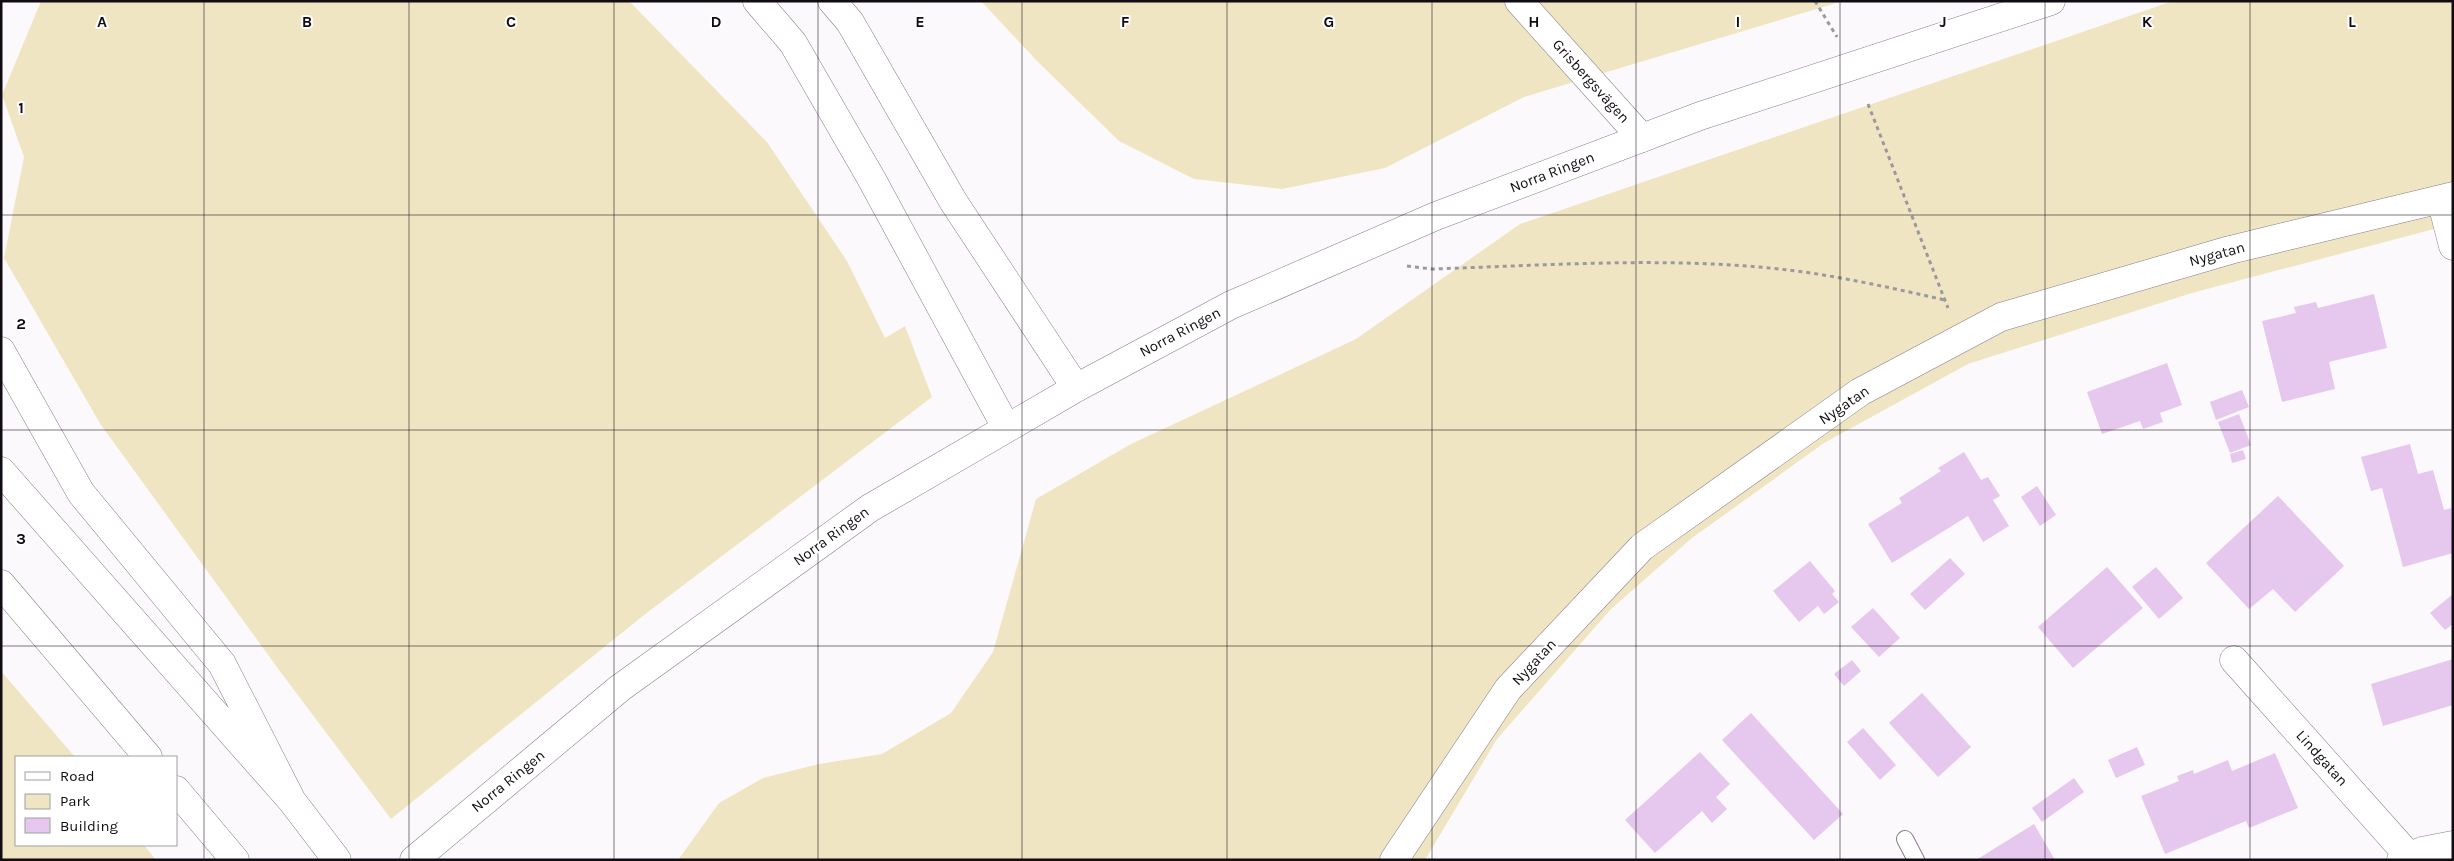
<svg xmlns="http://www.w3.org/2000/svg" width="2454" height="861" font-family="Karla,sans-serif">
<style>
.green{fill:#f0e5c2}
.building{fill:#e6c7ee}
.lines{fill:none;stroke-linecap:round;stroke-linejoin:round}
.lane-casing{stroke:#897b8d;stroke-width:18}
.street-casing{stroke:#897b8d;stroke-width:29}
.secondary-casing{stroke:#897b8d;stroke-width:29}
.highway-casing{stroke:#897b8d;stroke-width:29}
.path{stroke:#9c989d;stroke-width:3;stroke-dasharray:4 4;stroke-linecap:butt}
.lane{stroke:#fff;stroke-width:16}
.street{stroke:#fff;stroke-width:28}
.secondary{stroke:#fff;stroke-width:28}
.highway{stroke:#fff;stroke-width:28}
.grid{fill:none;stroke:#110c13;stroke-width:1;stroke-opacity:0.55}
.labels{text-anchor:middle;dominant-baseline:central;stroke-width:4;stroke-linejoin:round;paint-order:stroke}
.street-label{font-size:15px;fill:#110c13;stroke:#fff}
.grid-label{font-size:16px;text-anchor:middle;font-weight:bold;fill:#110c13;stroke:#fff;stroke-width:4;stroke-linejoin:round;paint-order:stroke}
</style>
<rect width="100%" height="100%" fill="#fcf9fd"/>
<path class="green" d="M 41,1 L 629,1 L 767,142 L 847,261 L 885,338 L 905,326 L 932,397 L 644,615 L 391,819 L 282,674 L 101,425 L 4,258 L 24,157 L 2,95 Z
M 981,1 L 1843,1 L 1524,97 L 1385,168 L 1282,189 L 1194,179 L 1119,141 L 1037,61 Z
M 2173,1 L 2453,1 L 2453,224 L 2192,293 L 1968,364 L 1824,443 L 1692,538 L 1611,609 L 1497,739 L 1425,860 L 678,860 L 719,803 L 763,778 L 819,764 L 882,754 L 951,713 L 993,652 L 1036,499 L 1131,444 L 1356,339 L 1520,224 Z
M 1,671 L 75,757 L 16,757 L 16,845 L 144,845 L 156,860 L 1,860 Z"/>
<path class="building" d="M 2374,294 L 2387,348 L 2329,362 L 2335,389 L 2282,402 L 2262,321 L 2296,313 L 2294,307 L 2316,302 L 2318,308 Z
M 2167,363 L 2182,405 L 2160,413 L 2163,422 L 2143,429 L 2140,421 L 2102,434 L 2087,392 Z
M 2242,390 L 2249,407 L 2216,420 L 2210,402 Z
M 2239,414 L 2251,445 L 2230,453 L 2218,422 Z
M 2410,444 L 2418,474 L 2433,470 L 2444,510 L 2451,508 L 2453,553 L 2403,567 L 2382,488 L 2371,491 L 2361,457 Z
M 2243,450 L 2246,459 L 2232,463 L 2230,454 Z
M 1964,452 L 1981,480 L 1988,477 L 2000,496 L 1993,500 L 2009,526 L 1983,542 L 1968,516 L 1892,563 L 1868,524 L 1902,503 L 1899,498 L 1941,471 L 1938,468 Z
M 2037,486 L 2056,515 L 2040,526 L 2021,497 Z
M 2278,496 L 2344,566 L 2295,612 L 2273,589 L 2249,609 L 2206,563 Z
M 1950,558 L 1965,574 L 1925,610 L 1910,594 Z
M 1810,561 L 1835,591 L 1832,594 L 1839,602 L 1824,614 L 1818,606 L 1799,622 L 1773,591 Z
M 2107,567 L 2143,608 L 2073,668 L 2038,627 Z
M 2156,567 L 2183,598 L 2159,619 L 2132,587 Z
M 2453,594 L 2453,624 L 2445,630 L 2430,613 Z
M 1873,608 L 1900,638 L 1879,657 L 1851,627 Z
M 2453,659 L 2453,705 L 2383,726 L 2371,684 Z
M 1852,660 L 1861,671 L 1844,686 L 1834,674 Z
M 1922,693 L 1971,747 L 1938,777 L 1889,723 Z
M 1751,713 L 1843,814 L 1814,840 L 1722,740 Z
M 1863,728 L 1896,765 L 1880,780 L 1847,742 Z
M 2137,747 L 2145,765 L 2116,778 L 2108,760 Z
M 1700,752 L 1730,784 L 1716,797 L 1727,809 L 1712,823 L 1702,811 L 1655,853 L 1625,820 Z
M 2275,753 L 2298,808 L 2249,828 L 2246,821 L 2165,854 L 2141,796 L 2179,781 L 2177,776 L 2193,770 L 2194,774 L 2228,760 L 2232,771 Z
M 2074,778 L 2084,792 L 2042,822 L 2032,808 Z
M 2034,824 L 2055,860 L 1976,860 Z"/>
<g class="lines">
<defs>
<path id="lane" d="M 1905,839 L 1916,860"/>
<path id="street" d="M 1519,1 L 1642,138
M 2441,199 L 2453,246
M 2234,660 L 2409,856
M 1394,860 L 1508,689 L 1642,547 L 1860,392 L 2001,317 L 2230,250 L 2453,196
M 2401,860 L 2422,851 L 2453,845"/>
<path id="secondary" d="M 414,860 L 620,688 L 870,508 L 1076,388 L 1231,305 L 1436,216 L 1700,116 L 2051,1"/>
<path id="highway" d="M 757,1 L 793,43 L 871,178 L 1006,427
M 832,1 L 850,22 L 953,201 L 1076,388
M 1,351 L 81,493 L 222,664 L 292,801
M 1,471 L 292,801 L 337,860
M 1,584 L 148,757
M 176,790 L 235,860"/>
</defs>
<use href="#lane" class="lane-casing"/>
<use href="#street" class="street-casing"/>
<use href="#secondary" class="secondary-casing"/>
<use href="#highway" class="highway-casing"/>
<path class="path" d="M 1815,1 L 1837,37
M 1868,104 L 1948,308
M 1407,266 L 1432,269 C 1558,265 1686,255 1811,273 C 1856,280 1901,290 1945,300"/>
<use href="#lane" class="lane"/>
<use href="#street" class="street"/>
<use href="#secondary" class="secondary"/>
<use href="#highway" class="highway"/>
</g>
<path class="grid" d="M 204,1 L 204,860M 409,1 L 409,860M 614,1 L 614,860M 818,1 L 818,860M 1022,1 L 1022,860M 1227,1 L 1227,860M 1432,1 L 1432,860M 1636,1 L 1636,860M 1840,1 L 1840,860M 2045,1 L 2045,860M 2250,1 L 2250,860M 1,215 L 2453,215M 1,430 L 2453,430M 1,646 L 2453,646"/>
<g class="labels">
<g class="street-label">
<text transform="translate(1591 81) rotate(48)">Grisbergsvägen</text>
<text transform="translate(1552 172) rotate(-21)">Norra Ringen</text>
<text transform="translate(2217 254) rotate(-15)">Nygatan</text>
<text transform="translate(1180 332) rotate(-28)">Norra Ringen</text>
<text transform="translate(1844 405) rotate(-34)">Nygatan</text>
<text transform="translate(831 536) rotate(-36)">Norra Ringen</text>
<text transform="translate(1534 662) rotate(-47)">Nygatan</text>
<text transform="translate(2322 758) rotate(48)">Lindgatan</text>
<text transform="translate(508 781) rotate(-39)">Norra Ringen</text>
</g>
</g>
<g class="grid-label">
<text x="102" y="27">A</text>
<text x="307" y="27">B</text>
<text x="511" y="27">C</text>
<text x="716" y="27">D</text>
<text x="920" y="27">E</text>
<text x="1125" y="27">F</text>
<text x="1329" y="27">G</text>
<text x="1534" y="27">H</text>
<text x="1738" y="27">I</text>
<text x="1943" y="27">J</text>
<text x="2147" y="27">K</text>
<text x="2352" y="27">L</text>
<text x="21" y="113">1</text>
<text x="21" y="329">2</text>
<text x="21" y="544">3</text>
</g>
<rect width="2454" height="861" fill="none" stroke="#110c13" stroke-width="5"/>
<rect x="15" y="756" width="162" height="90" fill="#ffffff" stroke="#a09ea1"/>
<rect x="25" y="772" width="25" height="8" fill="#ffffff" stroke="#a09ea1"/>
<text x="60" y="781" font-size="15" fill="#110c13">Road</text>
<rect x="25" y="794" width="25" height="15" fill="#f0e5c2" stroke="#a09ea1"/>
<text x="60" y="806" font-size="15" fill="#110c13">Park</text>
<rect x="25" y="818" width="25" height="15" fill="#e6c7ee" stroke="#a09ea1"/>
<text x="60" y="831" font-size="15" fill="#110c13">Building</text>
</svg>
